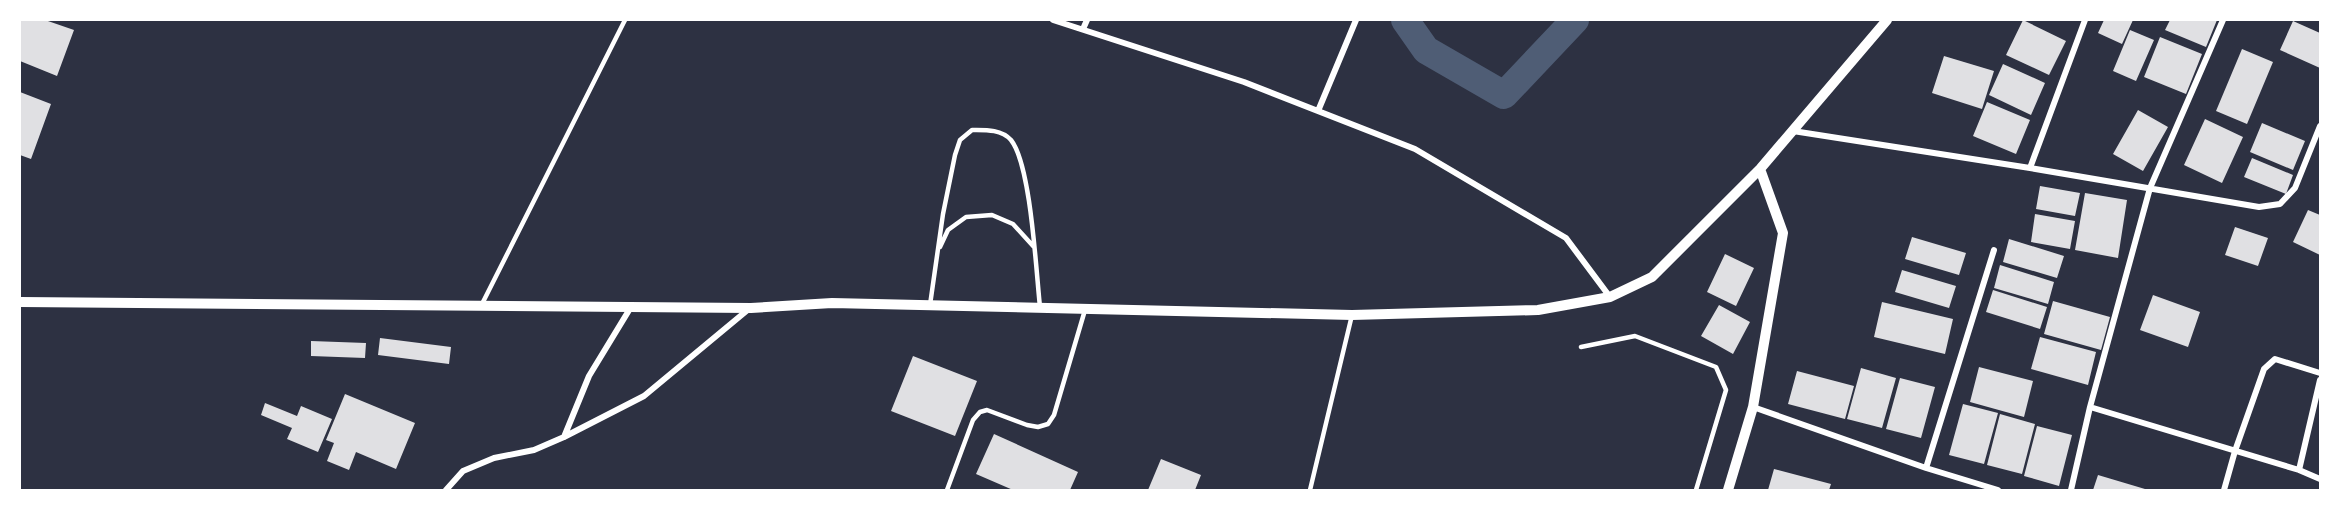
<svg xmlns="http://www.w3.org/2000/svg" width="2340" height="510" font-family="Literata,serif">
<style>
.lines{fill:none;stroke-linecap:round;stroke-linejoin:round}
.canal{stroke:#4f5d75;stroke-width:28}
.building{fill:#e0e0e3}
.service{stroke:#fff;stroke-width:4.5}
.minor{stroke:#fff;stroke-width:6}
.tertiary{stroke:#fff;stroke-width:10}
</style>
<rect width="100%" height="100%" fill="#2d3142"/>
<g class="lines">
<path class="canal" d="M 1405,20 L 1426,50 L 1504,95 L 1575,20"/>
</g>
<path class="building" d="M 20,20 L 45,20 L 74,30 L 57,76 L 20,61 Z
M 2023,20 L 2066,41 L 2049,75 L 2006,55 Z
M 2104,20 L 2133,20 L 2122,44 L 2098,33 Z
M 2170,20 L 2217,20 L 2206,47 L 2165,30 Z
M 2293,21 L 2320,33 L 2320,68 L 2280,50 Z
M 2130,30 L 2154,40 L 2136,81 L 2113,71 Z
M 2160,37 L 2202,54 L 2186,94 L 2144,77 Z
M 2242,49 L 2273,62 L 2247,124 L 2216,111 Z
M 1944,56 L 1994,71 L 1982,109 L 1932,93 Z
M 2003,64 L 2045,83 L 2031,115 L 1989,95 Z
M 20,92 L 51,104 L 31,159 L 20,155 Z
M 1987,102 L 2030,120 L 2016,154 L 1973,136 Z
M 2138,110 L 2168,127 L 2143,171 L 2113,154 Z
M 2205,119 L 2243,137 L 2222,183 L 2184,165 Z
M 2262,123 L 2305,141 L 2293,170 L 2250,152 Z
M 2252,158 L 2293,175 L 2286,194 L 2244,177 Z
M 2040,186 L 2080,193 L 2075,216 L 2036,209 Z
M 2085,193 L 2127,200 L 2118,258 L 2075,250 Z
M 2308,210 L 2320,215 L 2320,255 L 2293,242 Z
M 2035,214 L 2075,221 L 2070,249 L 2031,242 Z
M 2235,227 L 2268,238 L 2258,266 L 2225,255 Z
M 1912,237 L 1966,253 L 1959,275 L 1905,259 Z
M 2009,239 L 2064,256 L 2057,278 L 2003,262 Z
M 1725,254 L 1754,268 L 1736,306 L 1707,292 Z
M 2000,265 L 2054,282 L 2048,304 L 1994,288 Z
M 1902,270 L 1956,286 L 1949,308 L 1895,292 Z
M 1993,290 L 2047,307 L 2040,329 L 1986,312 Z
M 2153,295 L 2200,312 L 2188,347 L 2140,330 Z
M 2053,301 L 2110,317 L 2101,350 L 2044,334 Z
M 1882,302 L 1953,319 L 1945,354 L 1874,337 Z
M 1719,305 L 1750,322 L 1733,354 L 1701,336 Z
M 2040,337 L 2096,352 L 2088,385 L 2031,369 Z
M 380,338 L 451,347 L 449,364 L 378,355 Z
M 311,341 L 366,343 L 365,358 L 311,356 Z
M 913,356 L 977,381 L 955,436 L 891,411 Z
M 1979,367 L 2033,381 L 2024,417 L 1970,402 Z
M 1861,368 L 1896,378 L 1882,428 L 1847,419 Z
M 1797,371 L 1854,386 L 1845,419 L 1788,404 Z
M 1900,378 L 1935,387 L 1921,438 L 1886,429 Z
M 345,394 L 415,423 L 396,469 L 356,452 L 349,470 L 327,461 L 334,443 L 326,440 Z
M 265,403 L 297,416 L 301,406 L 332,419 L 318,452 L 287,439 L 292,428 L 261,415 Z
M 1963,404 L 1998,413 L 1984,464 L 1949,455 Z
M 2000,414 L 2035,424 L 2022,474 L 1987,465 Z
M 2037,426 L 2072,435 L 2059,486 L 2024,476 Z
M 994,434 L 1078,472 L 1070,490 L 1013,490 L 976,474 Z
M 1161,459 L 1201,475 L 1195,490 L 1148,490 Z
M 1774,469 L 1831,484 L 1829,490 L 1768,490 Z
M 2098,475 L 2145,489 L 2145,490 L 2093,490 Z"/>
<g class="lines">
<path class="service" d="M 940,247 L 948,230 L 966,217 L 992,215 L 1013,224 L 1034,247
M 482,304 L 625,20
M 930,305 L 943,214 L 955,155 L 960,140 L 972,130 C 985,130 1001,129 1011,140 C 1031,165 1036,271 1040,307
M 1581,347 L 1635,336 L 1716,367 L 1726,390 L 1696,490
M 947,490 L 973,420 L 980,412 L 987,410 L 1027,425 L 1038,427 L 1048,424 L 1054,415 L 1085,310
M 1310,490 L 1352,315"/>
<path class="minor" d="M 1053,20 L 1244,82 L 1415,149 L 1566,238 L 1610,297
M 1083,29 L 1087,20
M 1318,111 L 1356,20
M 1793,131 L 2030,168 L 2259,207 L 2280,204 L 2295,188 L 2320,126
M 2030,168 L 2085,20
M 2320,380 L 2299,470 L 2320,479
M 1753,407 L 1926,468 L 1998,490
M 2090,407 L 2299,470
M 564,437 L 589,376 L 631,307
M 1926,468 L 1994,250
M 446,490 L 463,471 L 494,458 L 534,450 L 564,437 L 644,396 L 750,308
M 2071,490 L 2090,407 L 2150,188 L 2223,20
M 2224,490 L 2235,451 L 2264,369 L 2275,359 L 2320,373"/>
<path class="tertiary" d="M 20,302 L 751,308 L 832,303 L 1352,315 L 1538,310 L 1610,297 L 1652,277 L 1760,169 L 1887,20
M 1728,490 L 1753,407 L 1783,233 L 1760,169"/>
</g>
<rect width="2340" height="510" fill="none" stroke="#ffffff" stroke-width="42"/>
</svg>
